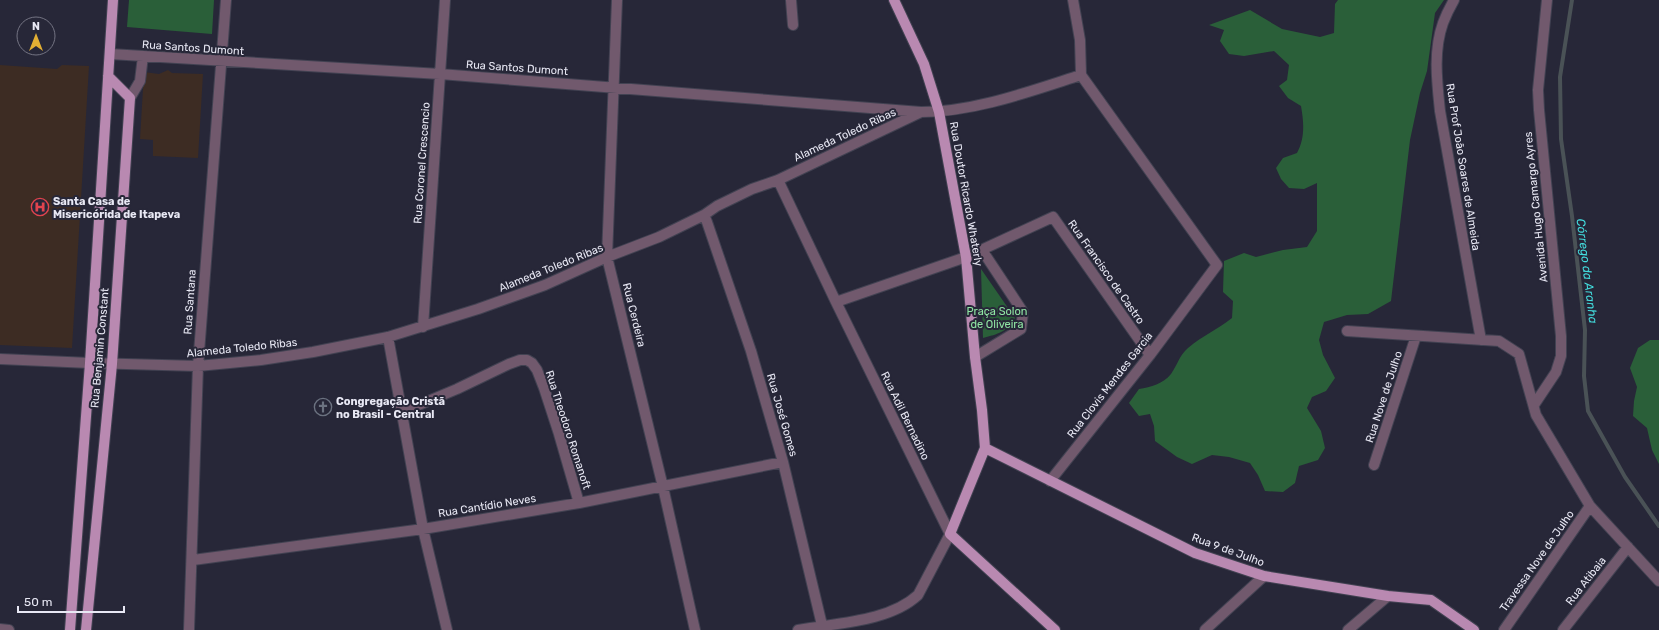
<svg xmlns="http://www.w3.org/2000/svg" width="1659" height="630" font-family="Rubik,sans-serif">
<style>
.medical{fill:#3d2c23}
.green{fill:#2a5f39}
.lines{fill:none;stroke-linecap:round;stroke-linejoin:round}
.stream{stroke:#4a5256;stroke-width:4}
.minor-casing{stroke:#424252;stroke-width:12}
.major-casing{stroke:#424252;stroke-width:12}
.minor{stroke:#71596d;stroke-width:10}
.major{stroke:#b989b1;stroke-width:10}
.labels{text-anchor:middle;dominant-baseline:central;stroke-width:4;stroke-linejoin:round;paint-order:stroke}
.street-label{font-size:11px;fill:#e8e8f4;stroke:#272738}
.poi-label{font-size:11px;font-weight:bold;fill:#e8e8f4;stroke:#272738;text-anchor:start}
.park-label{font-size:11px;fill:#8fe5a3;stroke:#272738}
.water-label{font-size:12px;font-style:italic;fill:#43ddde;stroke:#272738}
</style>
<rect width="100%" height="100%" fill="#272738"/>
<path class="medical" d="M 0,65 L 57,69 L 62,65 L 89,66 L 72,348 L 0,345 Z
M 168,70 L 172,73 L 203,74 L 198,158 L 153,156 L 153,140 L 140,139 L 144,72 L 159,74 Z"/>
<path class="green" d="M 129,0 L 214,0 L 212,34 L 127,27 Z
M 1338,0 L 1444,0 L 1435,13 L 1427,71 L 1420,93 L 1410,140 L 1391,301 L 1368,314 L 1347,315 L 1324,322 L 1319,340 L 1323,355 L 1335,378 L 1326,391 L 1312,397 L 1307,408 L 1321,431 L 1325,448 L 1318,460 L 1299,466 L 1295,483 L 1283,492 L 1265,491 L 1258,475 L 1250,463 L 1229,457 L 1212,455 L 1192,464 L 1177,457 L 1155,441 L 1154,426 L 1150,414 L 1139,416 L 1129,403 L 1139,389 C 1151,387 1163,384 1171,374 C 1178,364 1179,356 1188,348 C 1202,336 1218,329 1232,318 L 1233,301 L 1223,292 L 1224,261 L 1244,253 L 1256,257 L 1283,250 L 1307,247 L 1317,231 L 1317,183 L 1304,189 L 1289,188 L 1281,179 L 1276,168 L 1283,158 L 1297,153 C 1305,138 1304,123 1301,106 L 1288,98 L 1279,86 L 1287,80 L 1289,65 L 1274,51 L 1244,56 L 1229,54 L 1220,41 L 1224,30 L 1209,25 L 1250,10 L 1282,29 L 1320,37 L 1334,33 L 1335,4 Z
M 981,269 L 1015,318 C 1007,332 998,334 983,338 Z
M 1650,340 L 1659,340 L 1659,464 L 1652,450 L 1647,428 L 1633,416 L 1634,401 L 1637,387 L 1630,368 L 1638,348 Z"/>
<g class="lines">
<path class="stream" d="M 1572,0 L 1560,77 L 1561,139 L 1572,216 L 1585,330 L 1584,376 L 1588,411 L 1625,477 L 1659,526"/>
<defs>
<path id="minor" d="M 617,0 L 607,257 L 663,487 L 695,630
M 791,0 L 793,25
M 1073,0 L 1080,40 L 1081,75
M 1454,0 C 1450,7 1446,15 1443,23 C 1433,51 1437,82 1440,111 L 1481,340
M 110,54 L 440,74 L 921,112 C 974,112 1031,91 1081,75
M 130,98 L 140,81 L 143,56
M 778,180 L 836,302 L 950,534 L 918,595 C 889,622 835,623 798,630
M 704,215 L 707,222 L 751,351 L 783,462 L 822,625
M 836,302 L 966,257 L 1053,217 L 1150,355
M 423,327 L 445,0
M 1347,331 L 1499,341 L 1519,354 L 1536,415 L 1590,506 L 1659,581
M 388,337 L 423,529 L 447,630
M 975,357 L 1021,329 L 1023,312 L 982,250
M 0,359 L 90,363 L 198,366 L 261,360 L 313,352 L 388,337 L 478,309 L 545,285 L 607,257 L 659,237 L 704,215 L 717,206 L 752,189 L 778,180 L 921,112
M 1534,405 L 1556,372 L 1561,356 L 1561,336 L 1539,110 L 1538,90 L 1547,0
M 402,412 L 457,389 L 509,364 L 520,360 L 527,360 L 532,363 L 537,370 L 544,388 L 559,434 L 579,503
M 1374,465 L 1416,336
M 1050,481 L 1150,355 L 1217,265 L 1081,75
M 193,560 L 423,529 L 579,503 L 783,462
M 0,629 L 9,630
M 189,630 L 198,366 L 226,0
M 1205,630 L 1264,576
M 1348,630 L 1388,596
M 1504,630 L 1590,506
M 1563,630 L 1628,547"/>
<path id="major" d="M 894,0 L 924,64 L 939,112 L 966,257 L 975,357 L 982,410 L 985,448 L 950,534 L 1055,630
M 985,448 L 1195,553 L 1264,576 L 1388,596 L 1431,600 L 1474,630
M 70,630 L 90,363 L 113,0
M 86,630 L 112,364 L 130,98 L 108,76"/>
</defs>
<use href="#minor" class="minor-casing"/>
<use href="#major" class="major-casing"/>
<use href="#minor" class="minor"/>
<use href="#major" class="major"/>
</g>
<defs>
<symbol id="hospital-ring" viewBox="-11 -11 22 22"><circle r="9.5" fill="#272738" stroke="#e0444e" stroke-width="1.5"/><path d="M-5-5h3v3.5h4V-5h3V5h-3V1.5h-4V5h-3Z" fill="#e0444e"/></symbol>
<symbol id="church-ring" viewBox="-11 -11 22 22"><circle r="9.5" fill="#272738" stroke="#6b7280" stroke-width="1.5"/><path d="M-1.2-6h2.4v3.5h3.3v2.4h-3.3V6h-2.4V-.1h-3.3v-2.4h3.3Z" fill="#6b7280"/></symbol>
</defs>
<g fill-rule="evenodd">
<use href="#hospital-ring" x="30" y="197" width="20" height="20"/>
<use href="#church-ring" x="313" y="397" width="20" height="20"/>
</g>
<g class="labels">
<g class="street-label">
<text transform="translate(193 48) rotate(4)">Rua Santos Dumont</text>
<text transform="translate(517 68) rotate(4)">Rua Santos Dumont</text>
<text transform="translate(845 135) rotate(-25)">Alameda Toledo Ribas</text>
<text transform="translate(422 163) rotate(-86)">Rua Coronel Crescencio</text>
<text transform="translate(1463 167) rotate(81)">Rua Prof João Soares de Almeida</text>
<text transform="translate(966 194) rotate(80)">Rua Doutor Ricardo Whaterly</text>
<text transform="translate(1536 207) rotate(-96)">Avenida Hugo Camargo Ayres</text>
<text transform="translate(551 268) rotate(-22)">Alameda Toledo Ribas</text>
<text transform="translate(1106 272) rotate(55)">Rua Francisco de Castro</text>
<text transform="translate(190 302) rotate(-86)">Rua Santana</text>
<text transform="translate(634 315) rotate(76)">Rua Cerdeira</text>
<text transform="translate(100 348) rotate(-85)">Rua Benjamin Constant</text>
<text transform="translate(242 348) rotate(-6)">Alameda Toledo Ribas</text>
<text transform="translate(1110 385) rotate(-52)">Rua Clovis Mendes Garcia</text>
<text transform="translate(1384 397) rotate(-72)">Rua Nove de Julho</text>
<text transform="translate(782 415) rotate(74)">Rua José Gomes</text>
<text transform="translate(905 416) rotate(64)">Rua Adil Bernadino</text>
<text transform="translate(568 430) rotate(72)">Rua Theodoro Romanoft</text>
<text transform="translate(487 506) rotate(-9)">Rua Cantídio Neves</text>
<text transform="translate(1228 550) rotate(20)">Rua 9 de Julho</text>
<text transform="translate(1537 561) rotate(-55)">Travessa Nove de Julho</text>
<text transform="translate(1586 581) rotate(-52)">Rua Atibaia</text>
</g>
<g class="poi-label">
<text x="53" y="201">Santa Casa de<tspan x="53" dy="13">Misericórida de Itapeva</tspan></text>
<text x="336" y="401">Congregação Cristã<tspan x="336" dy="13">no Brasil - Central</tspan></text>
</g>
<g class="park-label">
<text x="997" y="311">Praça Solon<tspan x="997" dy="13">de Oliveira</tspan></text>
</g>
<g class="water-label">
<text transform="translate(1587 271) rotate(83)">Córrego da Aranha</text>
</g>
</g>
<g transform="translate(36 36)"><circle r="19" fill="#272738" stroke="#747483"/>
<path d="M0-3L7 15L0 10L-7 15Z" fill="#e2af34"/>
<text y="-6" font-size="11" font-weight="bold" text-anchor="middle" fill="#e8e8f4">N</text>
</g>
<path d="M18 606v6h106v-6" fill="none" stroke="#e8e8f4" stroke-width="2"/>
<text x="24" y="606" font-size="12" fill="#e8e8f4" stroke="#272738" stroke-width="3" paint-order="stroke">50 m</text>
</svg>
